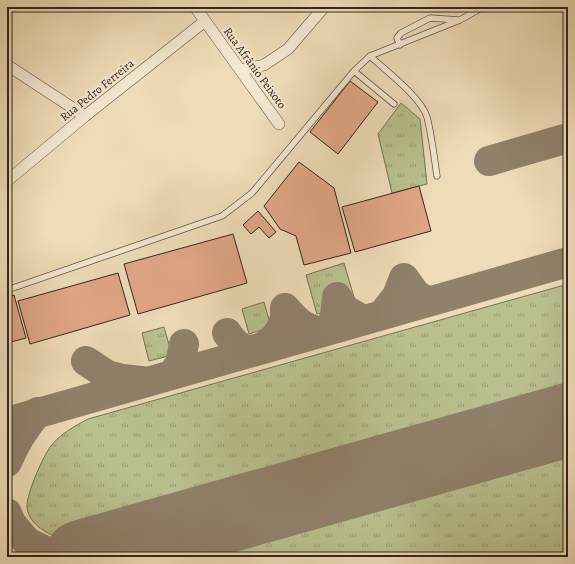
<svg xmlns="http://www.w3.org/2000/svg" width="575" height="564" font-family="Alegreya,serif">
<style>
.grass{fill:url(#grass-tufts);stroke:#757356}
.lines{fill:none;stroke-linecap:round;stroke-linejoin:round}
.taxiway{stroke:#90816a;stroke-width:30}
.runway{stroke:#90816a;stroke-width:74}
.building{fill:#e1a686;stroke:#31261d}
.service-casing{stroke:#605444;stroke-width:7}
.minor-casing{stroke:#605444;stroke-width:12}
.service{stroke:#f4e8d1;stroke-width:5.5}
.minor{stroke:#f4e8d1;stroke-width:11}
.labels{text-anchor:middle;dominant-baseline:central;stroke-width:4;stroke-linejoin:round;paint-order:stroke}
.street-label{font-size:12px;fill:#31261d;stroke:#f4e8d1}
</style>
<defs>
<pattern id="grass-tufts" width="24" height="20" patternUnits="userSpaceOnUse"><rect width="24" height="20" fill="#b9c08e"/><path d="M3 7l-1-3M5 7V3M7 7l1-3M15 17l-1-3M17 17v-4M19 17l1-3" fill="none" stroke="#979c73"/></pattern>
</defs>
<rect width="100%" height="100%" fill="#eedcb8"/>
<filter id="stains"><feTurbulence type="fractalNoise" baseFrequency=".005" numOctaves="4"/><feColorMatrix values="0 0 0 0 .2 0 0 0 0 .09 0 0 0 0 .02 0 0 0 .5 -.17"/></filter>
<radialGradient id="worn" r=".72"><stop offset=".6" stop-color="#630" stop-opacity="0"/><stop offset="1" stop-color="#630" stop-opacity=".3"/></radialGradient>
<path class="grass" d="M 401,103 L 420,119 L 427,184 L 392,193 L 378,134 Z
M 344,263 L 356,304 L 317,314 L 306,275 Z
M 568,284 L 568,400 L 79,538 C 73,538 66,539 60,538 C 46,534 27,522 27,506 C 27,493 43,456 51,446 C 60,434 75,426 88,419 Z
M 264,302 L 271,327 L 249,334 L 242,309 Z
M 164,327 L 172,355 L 149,361 L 142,333 Z
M 568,449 L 568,557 L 186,557 Z"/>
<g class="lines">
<path class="taxiway" d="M 489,161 L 568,138
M 383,314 L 397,296 L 404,278 L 416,295 L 427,301
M 328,330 L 335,318 L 337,297 L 344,309 L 363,320
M 227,333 C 231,339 236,345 242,348 C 261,356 282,335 285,317 C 285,314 285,311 285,308 C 297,322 302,327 321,332
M 86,361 L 107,375 L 122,379 L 141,381
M 172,374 L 180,364 L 184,344
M 7,422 L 568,262
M 7,462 C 15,443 25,427 38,412
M 7,513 L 11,523 L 27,542 L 52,554 L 78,555 L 113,548 L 88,557"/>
<path class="runway" d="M 81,557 L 568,420"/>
</g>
<path class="building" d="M 350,81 L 378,102 L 338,154 L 310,132 Z
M 299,162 L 334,188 L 351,253 L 304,265 L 296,236 L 280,229 L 264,206 Z
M 419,186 L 431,231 L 355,252 L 342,207 Z
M 258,211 L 276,232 L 269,238 L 259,227 L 251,234 L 243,225 Z
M 233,234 L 247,283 L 138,314 L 124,264 Z
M 118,273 L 130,315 L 30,344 L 18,301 Z
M 14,295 L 26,338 L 7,343 L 7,297 Z"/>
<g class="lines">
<defs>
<path id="service" d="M 400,45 L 397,38 L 401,33 L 430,18 L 459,20
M 370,56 C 386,71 421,97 427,117 C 432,136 434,157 437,176
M 354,71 L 394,104
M 7,290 L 222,216 L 252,193 L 354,71 L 370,56 L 460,20 L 483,7"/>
<path id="minor" d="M 195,7 L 279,124
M 7,65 L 85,116
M 241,70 L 264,65 L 288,49 L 324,7
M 7,181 L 85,116 L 205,21"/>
</defs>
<use href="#service" class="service-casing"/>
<use href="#minor" class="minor-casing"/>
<use href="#service" class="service"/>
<use href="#minor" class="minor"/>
</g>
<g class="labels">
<g class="street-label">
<text transform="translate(255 68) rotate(54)">Rua Afrânio Peixoto</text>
<text transform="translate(97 90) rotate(-39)">Rua Pedro Ferreira</text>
</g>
</g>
<rect width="575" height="564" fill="none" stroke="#eedcb8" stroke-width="24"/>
<rect x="8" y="8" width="559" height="548" fill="none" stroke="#31261d" stroke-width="2"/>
<rect x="12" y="12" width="551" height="540" fill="none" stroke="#31261d"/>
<rect width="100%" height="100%" filter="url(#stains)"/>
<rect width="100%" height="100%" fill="url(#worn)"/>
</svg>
